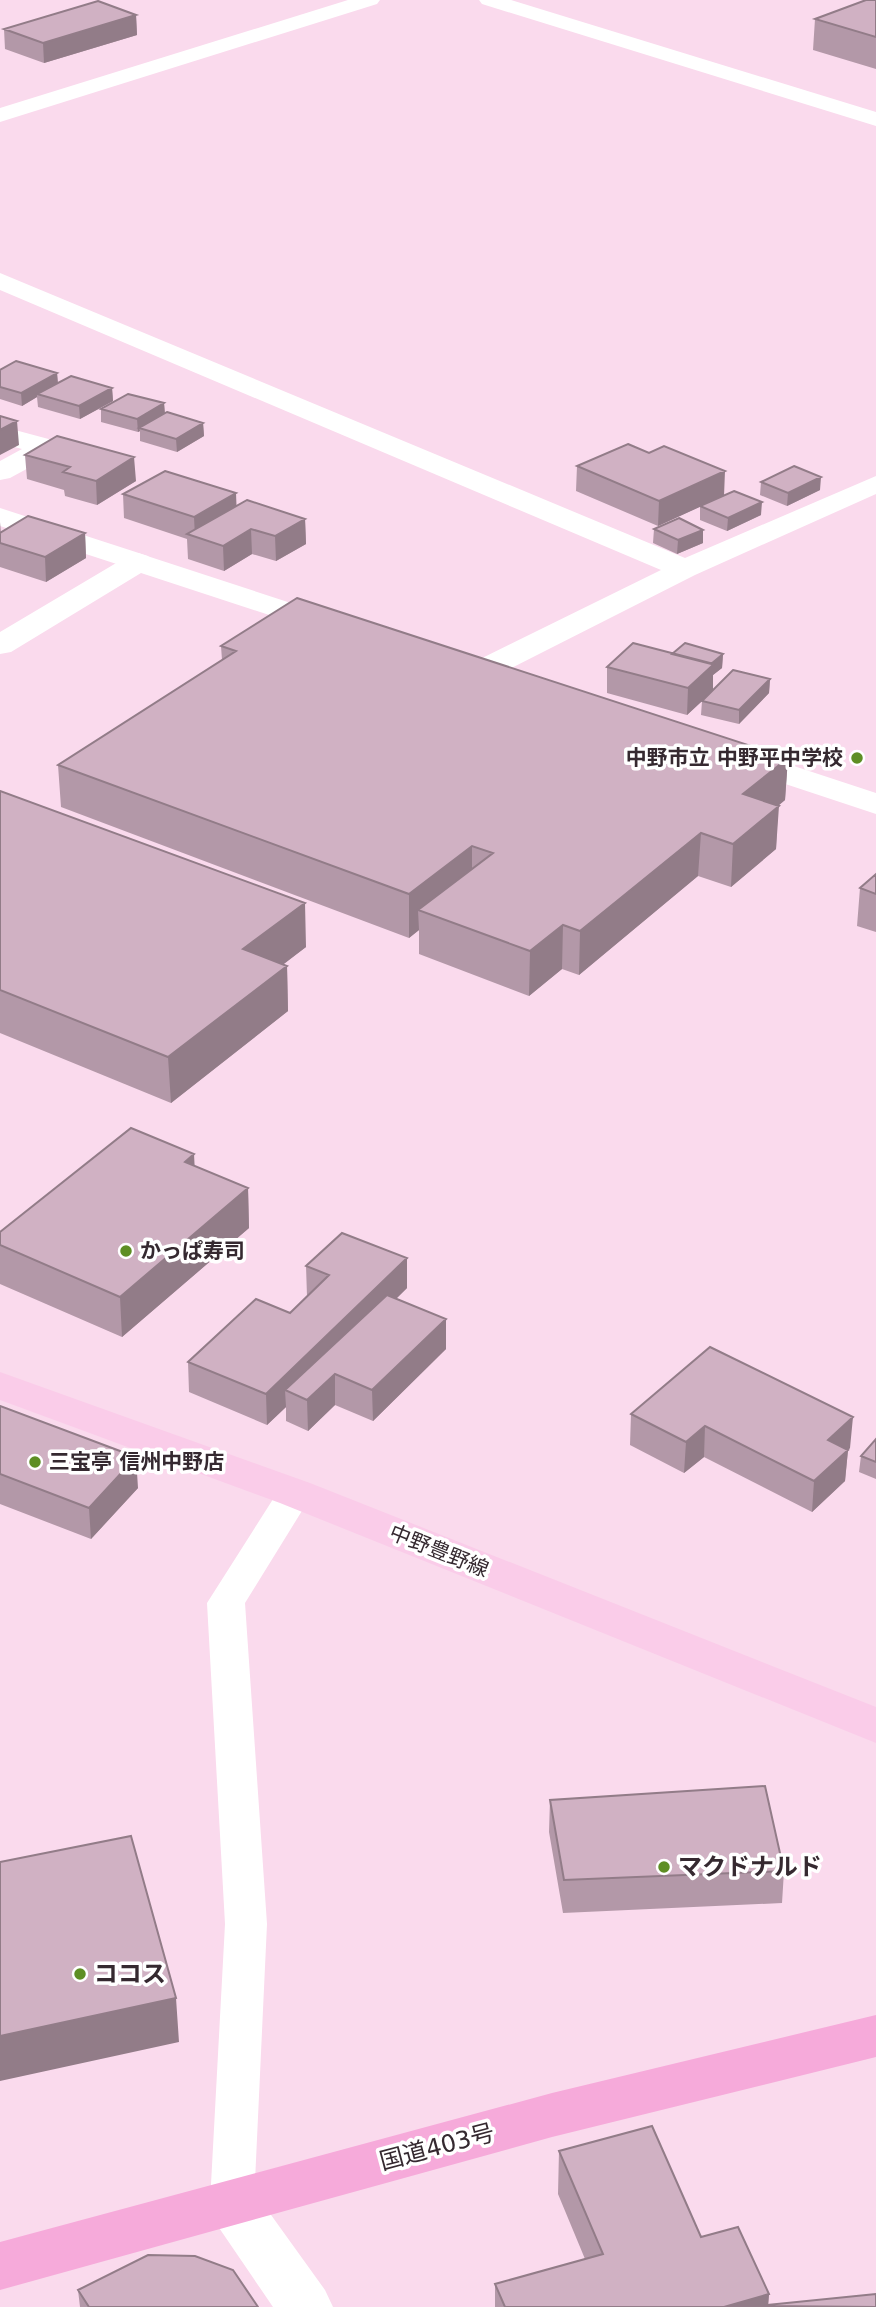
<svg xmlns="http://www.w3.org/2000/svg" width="876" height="2307" font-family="'DejaVu Sans','Noto Sans JP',sans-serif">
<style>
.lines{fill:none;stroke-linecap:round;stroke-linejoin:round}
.lane{fill:#fff;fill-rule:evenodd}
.street{fill:#fff;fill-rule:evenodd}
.secondary{fill:#fff;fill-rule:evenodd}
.primary{fill:#facce9;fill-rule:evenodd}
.highway{fill:#f6aada;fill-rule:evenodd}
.wall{fill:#b398a8}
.shaded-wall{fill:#927c88}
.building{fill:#d0b1c3;stroke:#927c88;stroke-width:2}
.poi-dot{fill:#5e8e24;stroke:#fff;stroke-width:2.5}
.labels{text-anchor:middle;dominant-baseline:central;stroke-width:7;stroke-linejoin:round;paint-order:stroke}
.poi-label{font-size:21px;font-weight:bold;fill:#352930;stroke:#fff;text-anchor:start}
.street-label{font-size:21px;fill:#352930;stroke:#fff}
.near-poi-label{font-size:24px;font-weight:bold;fill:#352930;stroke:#fff;text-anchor:start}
.near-street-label{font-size:24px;fill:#352930;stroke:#fff}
</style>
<rect width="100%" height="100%" fill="#fadaed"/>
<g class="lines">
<path class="lane" d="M 295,1481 L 308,1485 L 313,1493 L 245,1603 L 267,1924 L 254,2203 L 248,2216 L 232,2222 L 216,2216 L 210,2203 L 225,1924 L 207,1603 L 282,1485 Z"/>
<path class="street" d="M 348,0 L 380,0 L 377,4 L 0,122 L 0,108 Z
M 479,0 L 511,0 L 876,112 L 876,126 L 482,4 Z
M 0,273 L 685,558 L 876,476 L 876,494 L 695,575 L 488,680 L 477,682 L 466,680 L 461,673 L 466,666 L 661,570 L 0,290 Z
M 0,426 L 56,441 L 60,447 L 56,453 L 10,478 L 0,480 L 0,461 L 22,449 L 0,443 Z
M 0,508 L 148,556 L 153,562 L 148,568 L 138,571 L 0,526 Z
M 232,2180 L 251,2187 L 325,2290 L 333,2307 L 273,2307 L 213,2219 L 205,2203 L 213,2187 Z"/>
<path class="secondary" d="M 138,553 L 340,619 L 344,625 L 340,631 L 329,634 L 318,631 L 141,573 L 11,652 L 0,654 L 0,632 L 128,556 Z
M 736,747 L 876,793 L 876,814 L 725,764 L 720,757 L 725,750 Z"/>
<path class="primary" d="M 0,1372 L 310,1483 L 876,1707 L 876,1743 L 280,1503 L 0,1400 Z"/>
<path class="highway" d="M 876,2015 L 876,2057 L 552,2137 L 0,2290 L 0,2242 L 552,2093 Z"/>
</g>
<path class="wall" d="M 876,0 L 876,69 L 813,50 L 815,19 Z
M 136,15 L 137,35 L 44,63 L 5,49 L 4,29 Z
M 0,370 L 57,373 L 58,383 L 112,388 L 113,401 L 80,419 L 38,407 L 37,397 L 22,406 L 0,399 Z
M 164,403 L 165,414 L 203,423 L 204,436 L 177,452 L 140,441 L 140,431 L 138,432 L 101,422 L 101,409 Z
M 25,455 L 136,481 L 97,505 L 65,496 L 64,490 L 27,479 Z
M 577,466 L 724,496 L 761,515 L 727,531 L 700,520 L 700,506 L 714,500 L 658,526 L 576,491 Z
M 761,482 L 820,490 L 787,506 L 760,495 Z
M 236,493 L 236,506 L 305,519 L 306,544 L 276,561 L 252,554 L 224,571 L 188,559 L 187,539 L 124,518 L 123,494 Z
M 0,522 L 1,532 L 85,533 L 86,558 L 46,582 L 0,567 Z
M 654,529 L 703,530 L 703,543 L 677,554 L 653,543 Z
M 221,646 L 788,758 L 785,800 L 778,806 L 776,849 L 731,887 L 698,876 L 579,975 L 562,969 L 529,996 L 419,954 L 419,930 L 409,938 L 61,807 L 58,765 L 222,660 Z
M 672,654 L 723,654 L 722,668 L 713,675 L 713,690 L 770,679 L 769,693 L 739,724 L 701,715 L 702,701 L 687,715 L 607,693 L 607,667 Z
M 0,791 L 306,947 L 283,964 L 287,966 L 288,1011 L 171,1103 L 0,1033 Z
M 876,874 L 876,932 L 857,926 L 860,888 Z
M 195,1166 L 248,1188 L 249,1228 L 122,1337 L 0,1284 L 0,1232 Z
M 407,1258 L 407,1288 L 396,1299 L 446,1319 L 446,1349 L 373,1421 L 335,1405 L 308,1431 L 286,1421 L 286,1407 L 267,1425 L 189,1392 L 188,1362 L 290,1313 L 307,1296 L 306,1266 Z
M 0,1406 L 138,1488 L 91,1539 L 0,1504 Z
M 631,1414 L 850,1448 L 848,1450 L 845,1481 L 812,1512 L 704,1457 L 684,1473 L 630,1445 Z
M 876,1439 L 876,1479 L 859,1472 L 861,1456 Z
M 550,1800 L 784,1871 L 782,1903 L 563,1913 L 549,1832 Z
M 559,2151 L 701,2237 L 769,2294 L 768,2305 L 876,2307 L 495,2307 L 495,2284 L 585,2259 L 558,2194 Z
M 78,2290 L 258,2307 L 80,2307 Z"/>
<path class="shaded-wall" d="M 136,15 L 137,35 L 44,63 L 43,43 Z
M 57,373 L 58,386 L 37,394 L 37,397 L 22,406 L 21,393 Z
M 112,388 L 113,401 L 80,419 L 79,406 Z
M 164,403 L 165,416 L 139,428 L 140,431 L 138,432 L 137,419 Z
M 17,421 L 19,445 L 0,455 L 0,430 Z
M 203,423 L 204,436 L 177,452 L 176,439 Z
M 134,457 L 136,481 L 97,505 L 96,481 Z
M 725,471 L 724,496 L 658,526 L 659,501 Z
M 821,477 L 820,490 L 787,506 L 788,493 Z
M 236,493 L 237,518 L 195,537 L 194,517 Z
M 762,502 L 761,515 L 727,531 L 728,518 Z
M 305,519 L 306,544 L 276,561 L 275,536 Z
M 251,529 L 252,554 L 224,571 L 223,546 Z
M 703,530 L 703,543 L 677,554 L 678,540 Z
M 85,533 L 86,558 L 46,582 L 45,557 Z
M 723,654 L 722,668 L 713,675 L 713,691 L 687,715 L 688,688 L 710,665 Z
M 770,679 L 769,693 L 739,724 L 739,710 Z
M 788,758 L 785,800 L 740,837 L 743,794 Z
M 779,806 L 776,849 L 731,887 L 733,844 Z
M 701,833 L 698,876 L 579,975 L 580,931 Z
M 472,846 L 472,889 L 418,910 L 419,930 L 409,938 L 409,894 Z
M 305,903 L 306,947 L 245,994 L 243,949 Z
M 563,925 L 562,969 L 529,996 L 530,951 Z
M 287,966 L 288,1011 L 171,1103 L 168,1057 Z
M 194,1154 L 196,1193 L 185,1162 Z
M 248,1188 L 249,1228 L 122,1337 L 120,1297 Z
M 407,1258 L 407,1288 L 297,1396 L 285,1390 L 286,1407 L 267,1425 L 266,1394 Z
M 446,1319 L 446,1349 L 373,1421 L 372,1390 Z
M 335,1374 L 335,1405 L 308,1431 L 307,1400 Z
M 853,1417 L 850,1448 L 848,1450 L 845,1481 L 812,1512 L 814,1481 L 828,1440 Z
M 705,1426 L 704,1457 L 684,1473 L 686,1442 Z
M 136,1457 L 138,1488 L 91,1539 L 89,1508 Z
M 176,1998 L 179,2042 L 0,2081 L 0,2036 Z
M 769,2294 L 768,2307 L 724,2307 Z"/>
<path class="building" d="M 866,0 L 876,0 L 876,37 L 815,19 Z
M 98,1 L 136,15 L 43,43 L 4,29 Z
M 16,361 L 57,373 L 21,393 L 0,387 L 0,370 Z
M 71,376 L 112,388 L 79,406 L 37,394 Z
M 128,394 L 164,403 L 137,419 L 101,409 Z
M 167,412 L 203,423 L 176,439 L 139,428 Z
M 0,416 L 17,421 L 0,430 Z
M 57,436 L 134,457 L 96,481 L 63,472 L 70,467 L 25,455 Z
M 628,444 L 649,453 L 664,446 L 725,471 L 659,501 L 577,466 Z
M 794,466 L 821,477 L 788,493 L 761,482 Z
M 165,471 L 236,493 L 194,517 L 123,494 Z
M 734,491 L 762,502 L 728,518 L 700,506 Z
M 247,500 L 305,519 L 275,536 L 251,529 L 223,546 L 187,534 Z
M 28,516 L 85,533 L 45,557 L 0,543 L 0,533 Z
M 679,518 L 703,530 L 678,540 L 654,529 Z
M 297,598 L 788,758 L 743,794 L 779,806 L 733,844 L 701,833 L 580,931 L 563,925 L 530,951 L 418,910 L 493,853 L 472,846 L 409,894 L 58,765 L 236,651 L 221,646 Z
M 633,643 L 714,664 L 688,688 L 607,667 Z
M 685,643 L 723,654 L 711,664 L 672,654 Z
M 733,670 L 770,679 L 739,710 L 702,701 Z
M 0,791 L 305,903 L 243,949 L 287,966 L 168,1057 L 0,990 Z
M 876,874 L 876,894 L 860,888 Z
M 131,1128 L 194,1154 L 185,1162 L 248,1188 L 120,1297 L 0,1245 L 0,1232 Z
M 342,1233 L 407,1258 L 266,1394 L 188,1362 L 256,1299 L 290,1313 L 329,1275 L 306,1266 Z
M 387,1295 L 446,1319 L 372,1390 L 335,1374 L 307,1400 L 285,1390 Z
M 710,1347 L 853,1417 L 828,1440 L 848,1450 L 814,1481 L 705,1426 L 686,1442 L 631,1414 Z
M 0,1406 L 136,1457 L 89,1508 L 0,1474 Z
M 876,1439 L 876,1462 L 861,1456 Z
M 765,1786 L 784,1871 L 564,1880 L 550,1800 Z
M 131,1836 L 176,1998 L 0,2036 L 0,1862 Z
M 652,2126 L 701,2237 L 738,2227 L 769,2294 L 724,2307 L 505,2307 L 495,2284 L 603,2254 L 559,2151 Z
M 148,2255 L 195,2256 L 233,2270 L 258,2307 L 89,2307 L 78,2290 Z
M 876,2294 L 876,2307 L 756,2306 Z"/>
<g class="poi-dot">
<circle cx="857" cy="758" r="7"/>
<circle cx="126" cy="1251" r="7"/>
<circle cx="35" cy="1462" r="7"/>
<circle cx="664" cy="1867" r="7"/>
<circle cx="80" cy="1974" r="7"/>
</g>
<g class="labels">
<g class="poi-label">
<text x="843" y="758" text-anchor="end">中野市立 中野平中学校</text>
<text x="140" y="1251">かっぱ寿司</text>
<text x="49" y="1462">三宝亭 信州中野店</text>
</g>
<g class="street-label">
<text transform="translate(439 1551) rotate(22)">中野豊野線</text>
</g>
<g class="near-poi-label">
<text x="678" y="1867">マクドナルド</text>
<text x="94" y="1974">ココス</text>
</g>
<g class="near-street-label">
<text transform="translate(437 2147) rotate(-15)">国道403号</text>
</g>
</g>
</svg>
